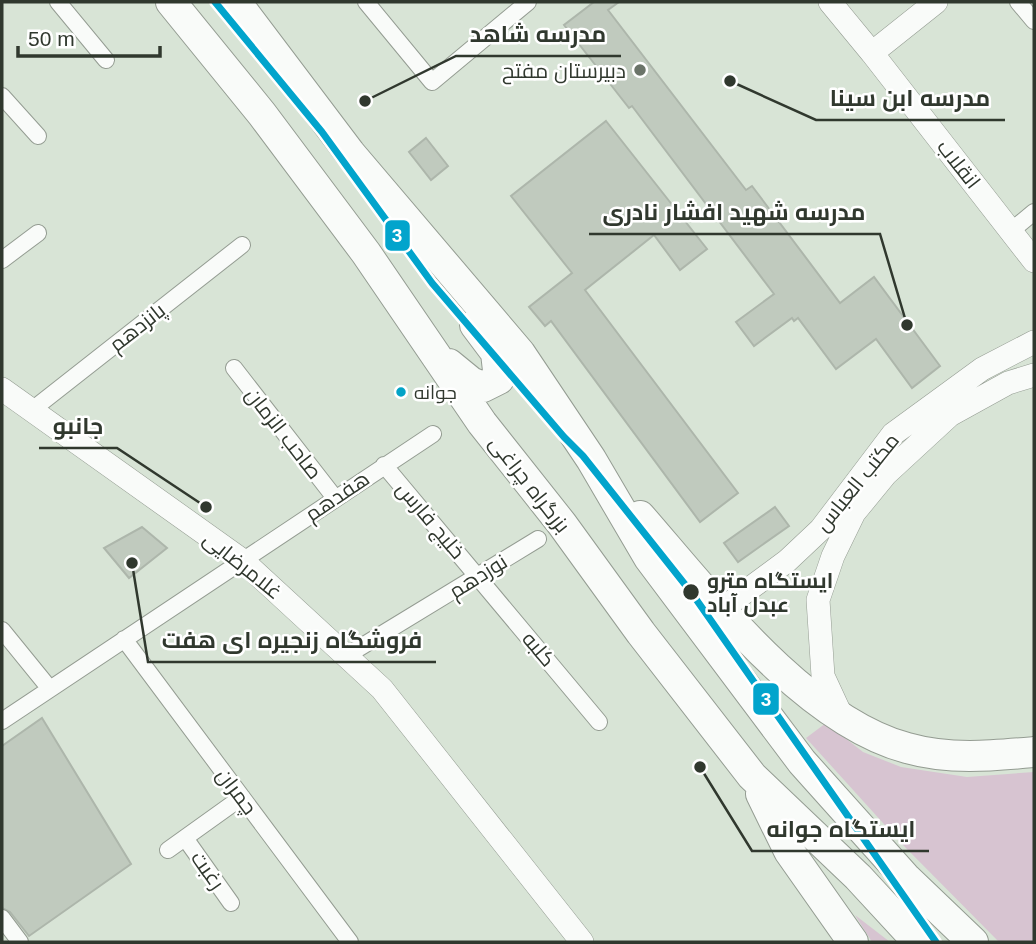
<svg xmlns="http://www.w3.org/2000/svg" width="1036" height="944" font-family="Helvetica,Cairo,sans-serif">
<style>
.green{fill:#d7c4d1}
.building{fill:#c0cabe;stroke:#adb6ab;stroke-width:2}
.lines{fill:none;stroke-linecap:round;stroke-linejoin:round}
.street-casing{stroke:#949c92;stroke-width:18}
.secondary-casing{stroke:#949c92;stroke-width:24}
.highway-casing{stroke:#949c92;stroke-width:32}
.street{stroke:#f9fbf9;stroke-width:16}
.secondary{stroke:#f9fbf9;stroke-width:23}
.highway{stroke:#f9fbf9;stroke-width:30}
.metro-1-casing{stroke:#fff;stroke-width:12}
.metro-1{stroke:#02a4cc;stroke-width:7}
.poi-dot{fill:#6b7469;stroke:#fff;stroke-width:2.5}
.bus-dot{fill:#02a3c6;stroke:#fff;stroke-width:2.5}
.stop-dot{fill:#30382e;stroke:#fff;stroke-width:2.5}
.labels{text-anchor:middle;dominant-baseline:central;stroke-width:5;stroke-linejoin:round;paint-order:stroke}
.bus-label{font-size:19px;fill:#30382e;stroke:#fff;text-anchor:start}
.poi-label{font-size:21px;fill:#30382e;stroke:#fff;text-anchor:end}
.street-label{font-size:21px;fill:#30382e;stroke:#fff}
.stop-label{font-size:21px;font-weight:bold;fill:#30382e;stroke:#fff;text-anchor:start}
.leader{fill:none;stroke:#30382e;stroke-width:2.5}
.callout-dot{fill:#30382e;stroke:#fff;stroke-width:2.5}
.callout-label{font-size:23px;text-anchor:middle;font-weight:bold;fill:#30382e;stroke:#fff;stroke-width:5;stroke-linejoin:round;paint-order:stroke}
.line-badge{stroke:#fff;stroke-width:2.5}
.badge-label{font-size:19px;text-anchor:middle;font-weight:bold;fill:#fff}
</style>
<rect width="100%" height="100%" fill="#d8e4d6"/>
<path class="green" d="M 826,723 L 863,752 L 901,767 L 967,777 L 1034,772 L 1034,942 L 999,942 L 902,844 L 806,738 Z
M 855,915 L 890,942 L 872,942 Z"/>
<path class="building" d="M 594,2 L 619,2 L 608,10 L 746,190 L 752,186 L 840,303 L 874,277 L 940,366 L 912,388 L 876,339 L 836,369 L 798,318 L 794,321 L 792,318 L 754,346 L 736,322 L 774,294 L 632,106 L 629,108 L 564,25 Z
M 606,121 L 707,249 L 680,270 L 654,235 L 585,290 L 738,493 L 700,522 L 551,321 L 545,326 L 529,307 L 572,273 L 511,196 Z
M 426,138 L 448,166 L 431,180 L 409,152 Z
M 775,507 L 789,526 L 738,562 L 724,543 Z
M 142,527 L 167,548 L 129,578 L 104,548 Z
M 42,718 L 131,864 L 29,936 L 10,912 L 2,908 L 2,746 Z"/>
<g class="lines">
<defs>
<path id="street" d="M 58,2 L 106,60
M 366,2 L 432,82 L 528,2
M 1018,2 L 1034,21
M 2,96 L 38,136
M 1011,231 L 1034,212
M 2,260 L 38,233
M 234,368 L 335,498
M 32,410 L 242,245
M 384,465 L 599,722
M 2,630 L 50,689
M 124,639 L 350,942
M 346,656 L 538,539
M 2,721 L 433,434
M 185,838 L 231,903
M 168,850 L 242,797
M 2,918 L 20,942"/>
<path id="secondary" d="M 830,2 L 872,53 L 1034,261
M 872,53 L 936,2
M 2,389 L 242,560 L 382,689 L 582,942
M 722,609 L 787,561 L 821,529 L 893,434 L 982,369 L 1034,342
M 842,717 L 823,676 L 818,600 L 833,556 L 854,513 L 886,474 L 950,415 L 1008,383 L 1034,375"/>
<path id="highway" d="M 171,2 L 262,114 L 366,253 L 482,423 L 562,524 L 641,633 L 752,776 L 858,877 L 918,942
M 236,2 L 350,153 L 520,353 L 591,459 L 649,558 L 802,762 L 905,877 L 973,942
M 449,364 L 471,382 L 483,387 L 499,379 L 496,353 L 475,325
M 640,516 C 708,594 804,720 907,748 C 949,760 991,756 1034,752
M 761,794 L 789,851 L 853,942"/>
</defs>
<use href="#street" class="street-casing"/>
<use href="#secondary" class="secondary-casing"/>
<use href="#highway" class="highway-casing"/>
<use href="#street" class="street"/>
<use href="#secondary" class="secondary"/>
<use href="#highway" class="highway"/>
<defs>
<path id="metro-1" d="M 215,2 L 322,132 L 432,283 L 564,437 L 583,456 L 691,592 L 936,942"/>
</defs>
<use href="#metro-1" class="metro-1-casing"/>
<use href="#metro-1" class="metro-1"/>
</g>
<circle class="poi-dot" cx="640" cy="70" r="7"/>
<circle class="bus-dot" cx="401" cy="392" r="6"/>
<circle class="stop-dot" cx="691" cy="592" r="9"/>
<g class="labels">
<g class="bus-label">
<text x="414" y="392">جوانه</text>
</g>
<g class="poi-label">
<text x="626" y="70">دبیرستان مفتح</text>
</g>
<g class="street-label">
<text transform="translate(959 164) rotate(52)">انقلاب</text>
<text transform="translate(137 327) rotate(-38)">پانزدهم</text>
<text transform="translate(284 433) rotate(52)">صاحب الزمان</text>
<text transform="translate(857 482) rotate(-51)">مکتب العباس</text>
<text transform="translate(530 484) rotate(52)">بزرگراه چراغی</text>
<text transform="translate(337 496) rotate(-34)">هفدهم</text>
<text transform="translate(431 520) rotate(50)">خلیج فارس</text>
<text transform="translate(243 565) rotate(39)">غلامرضایی</text>
<text transform="translate(478 576) rotate(-32)">نوزدهم</text>
<text transform="translate(539 649) rotate(50)">کلبه</text>
<text transform="translate(237 791) rotate(53)">چمران</text>
<text transform="translate(208 870) rotate(55)">رغبت</text>
</g>
<g class="stop-label">
<text x="707" y="580">ایستگاه مترو<tspan x="707" dy="24">عبدل آباد</tspan></text>
</g>
</g>
<path class="leader" d="M365 101L456 56H621M730 81L816 120H1005M907 325L880 234H589M206 507L117 448H39M132 563L148 662H436M700 767L752 851H929"/>
<g class="callout-dot">
<circle cx="365" cy="101" r="7"/>
<circle cx="730" cy="81" r="7"/>
<circle cx="907" cy="325" r="7"/>
<circle cx="206" cy="507" r="7"/>
<circle cx="132" cy="563" r="7"/>
<circle cx="700" cy="767" r="7"/>
</g>
<g class="callout-label">
<text x="538" y="42">مدرسه شاهد</text>
<text x="910" y="106">مدرسه ابن سینا</text>
<text x="734" y="220">مدرسه شهید افشار نادری</text>
<text x="78" y="434">جانبو</text>
<text x="292" y="648">فروشگاه زنجیره ای هفت</text>
<text x="841" y="837">ایستگاه جوانه</text>
</g>
<g class="line-badge">
<rect x="384" y="219" width="27" height="33" rx="7" fill="#02a4cc"/>
<rect x="752" y="682" width="28" height="34" rx="7" fill="#02a4cc"/>
</g>
<g class="badge-label">
<text x="397" y="242">3</text>
<text x="766" y="706">3</text>
</g>
<rect width="1036" height="944" fill="none" stroke="#30382e" stroke-width="7"/>
<path d="M18 46v10h142v-10" fill="none" stroke="#30382e" stroke-width="3.5"/>
<text x="28" y="46" font-size="21" fill="#30382e" stroke="#ffffff" stroke-width="5" paint-order="stroke">50 m</text>
</svg>
